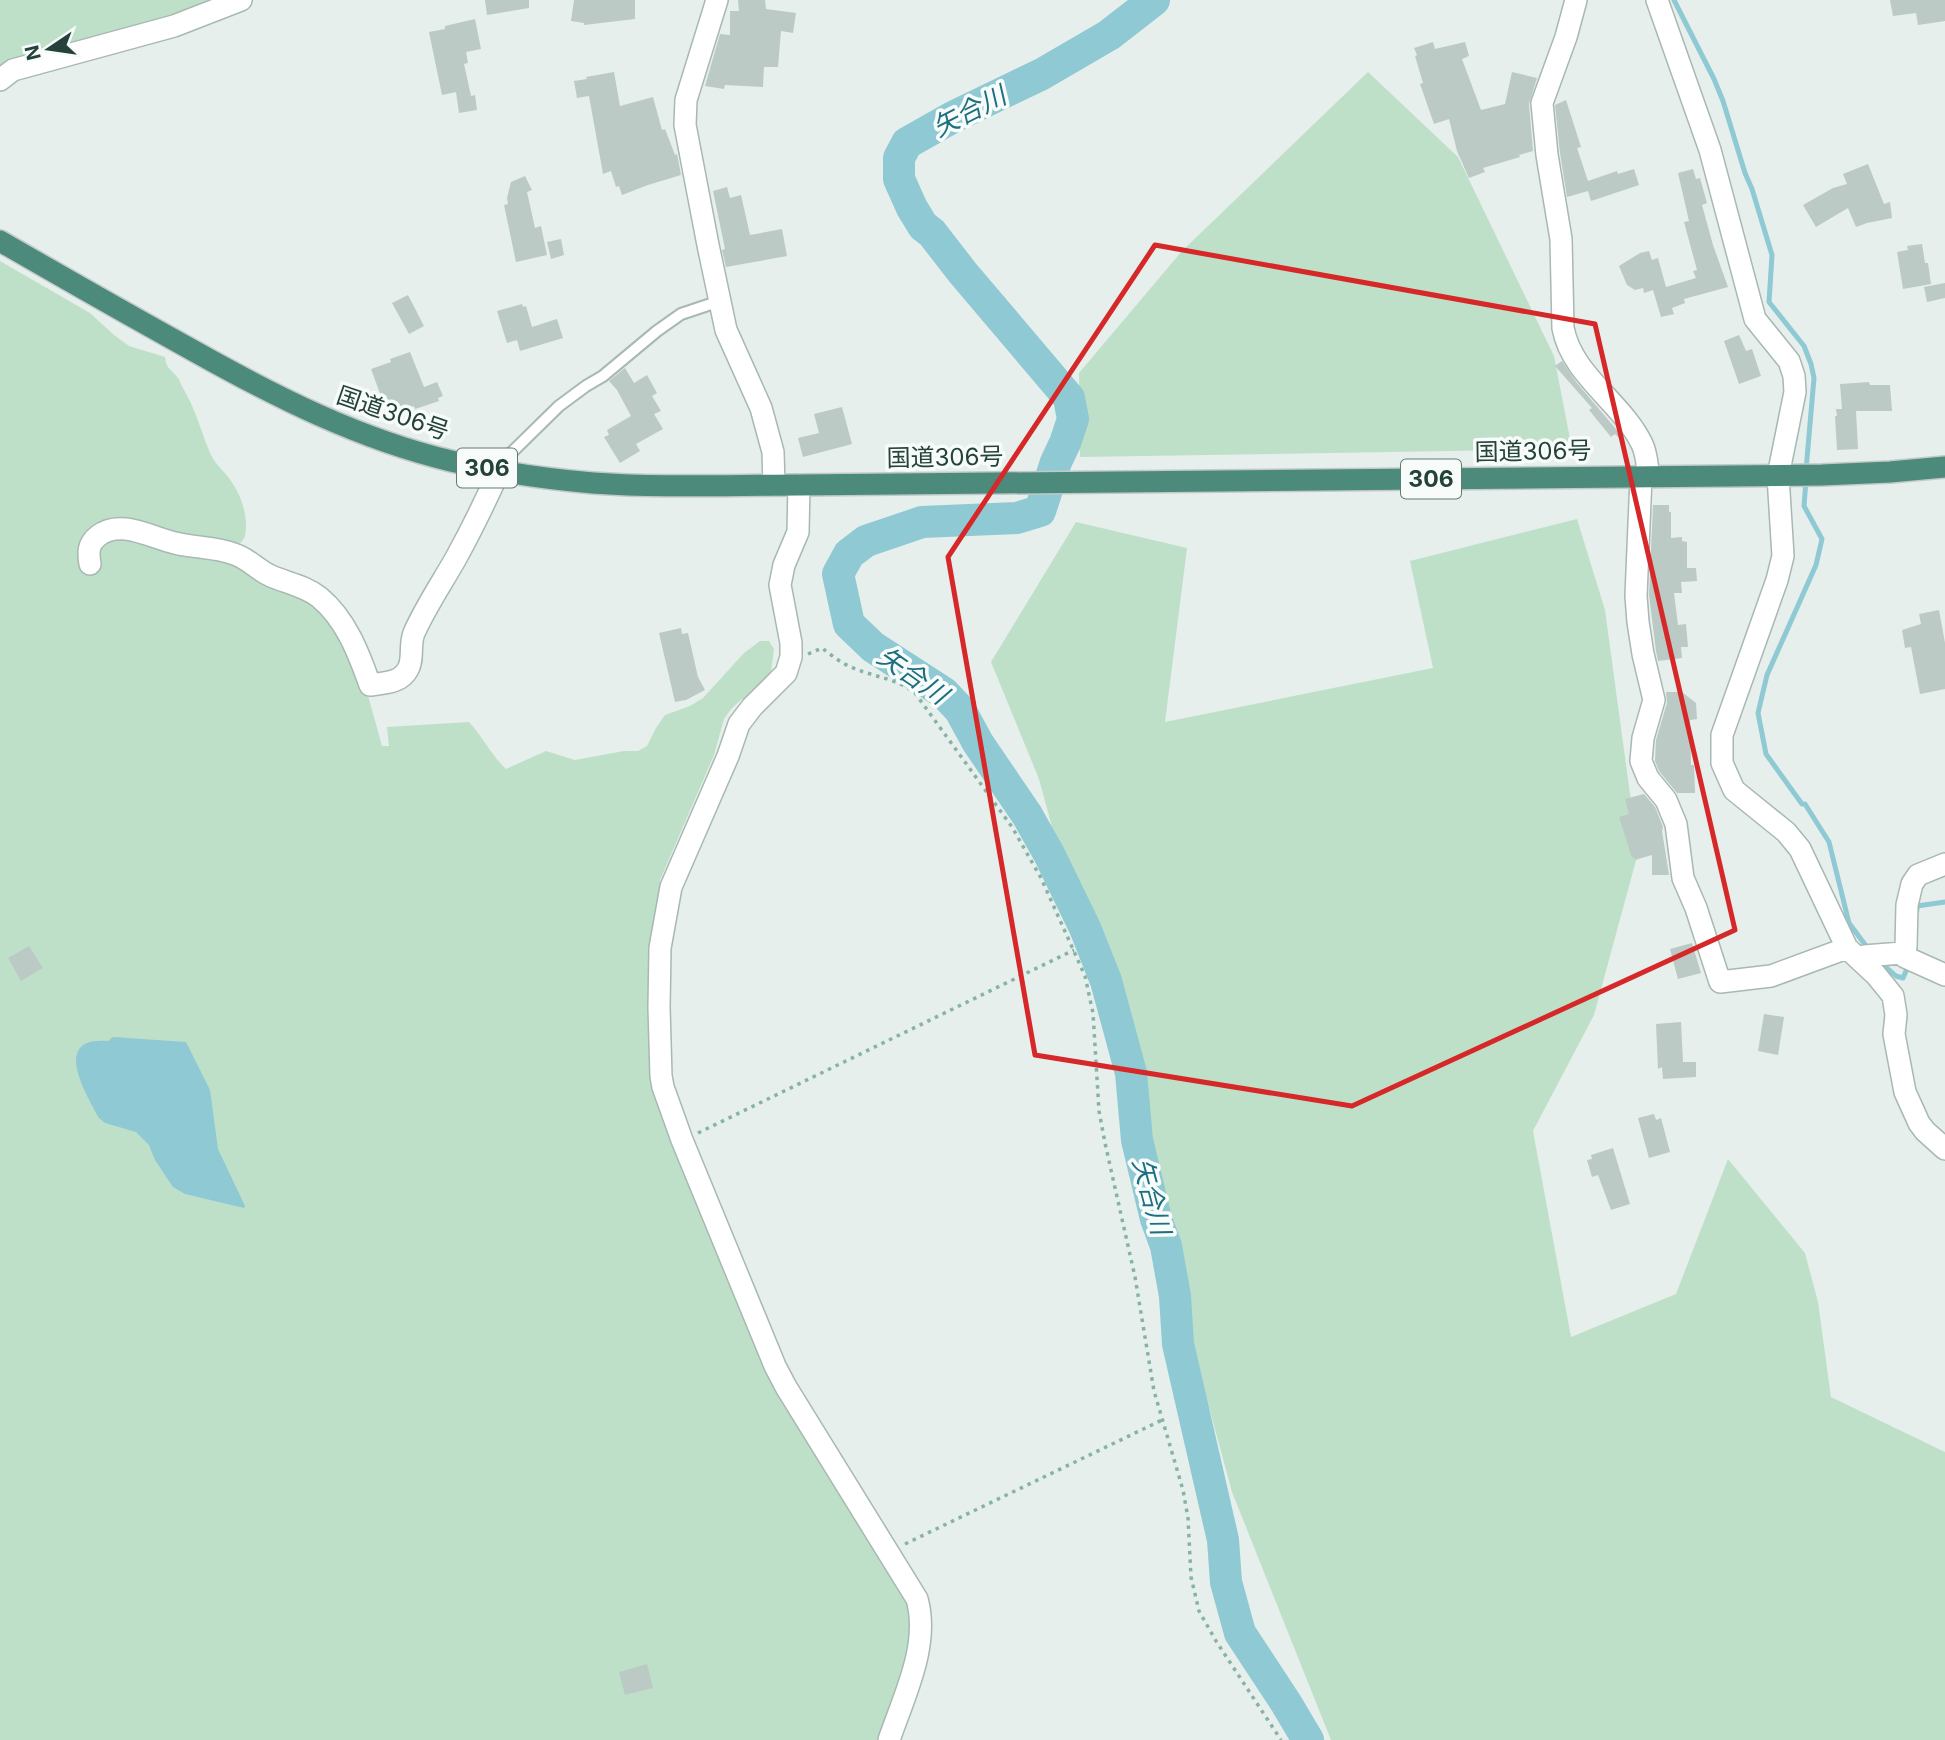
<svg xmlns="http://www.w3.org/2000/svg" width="1945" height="1740" font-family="Inter,'Noto Sans JP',sans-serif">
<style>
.green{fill:#bfe0c8}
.water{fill:#8ec9d4}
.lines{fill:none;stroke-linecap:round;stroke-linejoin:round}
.stream{stroke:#8ec9d4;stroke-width:5}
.river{stroke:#8ec9d4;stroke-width:32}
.building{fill:#bbcac4}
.service-casing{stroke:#a8b8b2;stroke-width:14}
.minor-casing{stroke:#a8b8b2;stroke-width:24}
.trunk-casing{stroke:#c2cac8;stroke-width:24}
.path{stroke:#86b3a5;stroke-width:3.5;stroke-dasharray:3.5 5;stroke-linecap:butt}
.service{stroke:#fff;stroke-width:10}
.minor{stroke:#fff;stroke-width:21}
.trunk{stroke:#4c8a7c;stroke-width:21}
.marked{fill:none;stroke:#d62828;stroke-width:5;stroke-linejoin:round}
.labels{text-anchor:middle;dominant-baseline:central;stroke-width:7;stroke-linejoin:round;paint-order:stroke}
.shield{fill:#f7fbf9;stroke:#637a73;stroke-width:2}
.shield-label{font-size:23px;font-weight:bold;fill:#24423a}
.street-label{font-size:24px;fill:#24423a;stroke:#f7fbf9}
.water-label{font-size:26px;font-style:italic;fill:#1c6f80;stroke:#f7fbf9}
</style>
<rect width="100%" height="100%" fill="#e6efeb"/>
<path class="green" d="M 0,0 L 227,0 L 0,70 Z
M 1368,72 L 1458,157 L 1554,356 L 1572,449 L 1080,457 L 1079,373 L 1182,251 Z
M 0,261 L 90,313 L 114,335 L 129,346 L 165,357 C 166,369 172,370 178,378 C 180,381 181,385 183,388 C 195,408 201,431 210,453 C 215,464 222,469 229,478 C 239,492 245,506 246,523 C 246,537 245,542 232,548 L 131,524 L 95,546 L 123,533 L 222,556 L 272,580 L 333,616 L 361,670 L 382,746 L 389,746 L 387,727 L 469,722 C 483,737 491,755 506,769 L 546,751 L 575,760 L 624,751 L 638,751 L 647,746 L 656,728 L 665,715 L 690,706 L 703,698 L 744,653 L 760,641 L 769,641 L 774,649 L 771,672 L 753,698 L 742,699 L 732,708 L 724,719 L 714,755 L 660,880 L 654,1062 L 761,1355 L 911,1605 L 910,1647 L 881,1740 L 0,1740 Z
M 1577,519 L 1605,610 L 1638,853 L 1594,1015 L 1533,1131 L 1571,1337 L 1676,1294 L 1728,1159 L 1805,1253 L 1818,1302 L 1831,1397 L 1945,1452 L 1945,1740 L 1331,1740 L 1232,1492 L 1039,779 L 991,662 L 1076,522 L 1187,548 L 1165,722 L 1433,668 L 1410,561 Z"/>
<path class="water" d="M 113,1037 L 186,1042 L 210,1090 L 218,1149 L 245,1206 L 244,1208 L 185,1194 L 173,1187 L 155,1160 L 149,1145 L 136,1132 L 105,1123 L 99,1118 C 85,1092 51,1036 108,1041 Z"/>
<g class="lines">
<path class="stream" d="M 1674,0 L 1714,79 L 1723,101 L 1745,173 L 1752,189 L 1772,255 L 1769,302 L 1804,346 L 1811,364 L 1814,378 L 1806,470
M 1806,480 L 1804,506 L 1822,539 L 1816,565 L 1767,675 L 1758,713 L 1766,754 L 1802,804 L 1805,804 L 1829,842 L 1849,923 L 1869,950
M 1917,910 L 1917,906 L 1945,902
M 1878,960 L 1896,976 L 1903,978 L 1909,964"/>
<path class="river" d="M 1154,0 L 1109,35 L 1042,74 L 953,117 L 907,143 L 899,158 L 899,179 L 912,208 L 923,226 L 932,233 L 963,273 L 1069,398 L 1073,419 L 1065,443 L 1056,462 L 1040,511 L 1017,518 L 922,522 L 866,541 L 849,554 L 838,574 L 849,624 L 873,647 L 944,693 L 960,710 L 978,743 L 1027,815 L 1049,854 L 1085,928 L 1106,981 L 1131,1073 L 1137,1140 L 1156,1219 L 1166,1246 L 1175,1296 L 1178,1344 L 1223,1540 L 1226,1582 L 1240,1633 L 1286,1703 L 1308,1740"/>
</g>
<path class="building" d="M 485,0 L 529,0 L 529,8 L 487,15 Z
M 574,0 L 635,0 L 635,19 L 584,25 L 584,23 L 571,21 Z
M 738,0 L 765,0 L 766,9 L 796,13 L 793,33 L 781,31 L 778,67 L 764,67 L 763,87 L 725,85 L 724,89 L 705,86 L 720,34 L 730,35 L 730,11 L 739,11 Z
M 1890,0 L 1945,0 L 1945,21 L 1918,25 L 1916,13 L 1893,16 Z
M 475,19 L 481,49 L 466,52 L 468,63 L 464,64 L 471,96 L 475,95 L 477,110 L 459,113 L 456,92 L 442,95 L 429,32 L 445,29 L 445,26 Z
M 1433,42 L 1435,49 L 1465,42 L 1469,56 L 1462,59 L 1481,110 L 1505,104 L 1512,72 L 1537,78 L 1529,104 L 1533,151 L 1519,155 L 1520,157 L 1483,168 L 1485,172 L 1469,178 L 1457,151 L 1449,119 L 1434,124 L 1420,84 L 1423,83 L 1415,56 L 1417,55 L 1414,48 Z
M 614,72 L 620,106 L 653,97 L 662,130 L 665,129 L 675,155 L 677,154 L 681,175 L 648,185 L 622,195 L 619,186 L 616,187 L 611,171 L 603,174 L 589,96 L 577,98 L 574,81 L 587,79 L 586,77 Z
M 1566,100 L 1581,147 L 1577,148 L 1588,181 L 1617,171 L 1618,174 L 1634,169 L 1639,185 L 1591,201 L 1588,191 L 1567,197 L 1560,153 L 1555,105 Z
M 1868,164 L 1884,204 L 1890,202 L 1892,218 L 1867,223 L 1856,227 L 1848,208 L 1816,227 L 1803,205 L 1833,188 L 1847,184 L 1843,174 Z
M 1693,169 L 1696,179 L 1700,178 L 1707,203 L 1702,205 L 1713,245 L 1728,287 L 1684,299 L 1685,303 L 1672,308 L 1674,314 L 1661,317 L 1653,290 L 1644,293 L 1643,288 L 1635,290 L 1627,285 L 1619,266 L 1640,253 L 1649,251 L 1652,260 L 1658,258 L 1666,287 L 1696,278 L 1693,271 L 1697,270 L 1684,222 L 1689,221 L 1678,173 Z
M 525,176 L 532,190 L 527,192 L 535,228 L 541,226 L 547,255 L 516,262 L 504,205 L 508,204 L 507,198 L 511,182 Z
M 727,187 L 730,198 L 741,195 L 750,235 L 782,229 L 787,256 L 726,267 L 722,250 L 725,249 L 713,191 Z
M 561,239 L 564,255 L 551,259 L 547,242 Z
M 1922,244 L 1925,263 L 1928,263 L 1931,284 L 1903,289 L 1897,252 L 1908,250 L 1907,246 Z
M 1945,283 L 1945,298 L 1927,302 L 1924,287 Z
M 408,295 L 424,326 L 409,334 L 392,303 Z
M 522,304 L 523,307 L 526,306 L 532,327 L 557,319 L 563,338 L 520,351 L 517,340 L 507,343 L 497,311 Z
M 1739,335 L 1746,351 L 1752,349 L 1761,376 L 1739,384 L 1724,341 Z
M 410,352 L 424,387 L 437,382 L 443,396 L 438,398 L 439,401 L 415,409 L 414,406 L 388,415 L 371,369 L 391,362 L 390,359 Z
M 1562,361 L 1577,383 L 1621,435 L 1619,438 L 1615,434 L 1611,437 L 1589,410 L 1592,408 L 1555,366 Z
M 625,368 L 634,383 L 647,375 L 657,393 L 652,396 L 661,411 L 654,414 L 663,429 L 636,444 L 640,451 L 620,463 L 604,437 L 609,435 L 607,430 L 631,416 L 617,390 L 609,381 Z
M 1869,382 L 1870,385 L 1890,385 L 1892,411 L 1856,411 L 1858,449 L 1837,450 L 1835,416 L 1837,416 L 1836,409 L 1842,409 L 1840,384 Z
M 842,407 L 852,444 L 803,457 L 798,438 L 819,433 L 814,414 Z
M 1653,505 L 1669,505 L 1669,512 L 1671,512 L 1671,538 L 1682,537 L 1682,541 L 1687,542 L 1687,568 L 1696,568 L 1697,581 L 1681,582 L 1682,593 L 1674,593 L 1678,625 L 1686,624 L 1688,647 L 1681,647 L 1682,658 L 1658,661 L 1656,651 L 1649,595 Z
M 1939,610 L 1945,643 L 1945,689 L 1920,694 L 1911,647 L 1905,648 L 1902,630 L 1921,624 L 1919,614 Z
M 681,628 L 682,634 L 688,633 L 698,677 L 705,690 L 686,700 L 675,702 L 659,633 Z
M 1666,692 L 1682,692 L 1696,703 L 1697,719 L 1690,720 L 1691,765 L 1694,765 L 1695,793 L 1677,793 L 1659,771 L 1655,761 L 1656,740 L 1667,703 Z
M 1644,794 L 1655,807 L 1663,827 L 1662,831 L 1669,875 L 1652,875 L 1652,855 L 1635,860 L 1634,857 L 1632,858 L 1619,817 L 1629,814 L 1625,799 Z
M 1692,943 L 1701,973 L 1678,979 L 1670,949 Z
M 29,946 L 43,968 L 21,981 L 8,958 Z
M 1764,1014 L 1784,1017 L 1778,1055 L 1758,1051 Z
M 1681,1022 L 1683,1062 L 1696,1062 L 1696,1077 L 1663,1079 L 1662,1067 L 1658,1069 L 1656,1024 Z
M 1654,1114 L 1656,1120 L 1661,1118 L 1670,1152 L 1649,1158 L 1638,1118 Z
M 1613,1148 L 1630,1204 L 1611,1210 L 1598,1175 L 1592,1177 L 1587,1160 L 1592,1159 L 1591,1155 Z
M 647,1664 L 653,1688 L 625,1695 L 619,1672 Z"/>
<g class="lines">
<defs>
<path id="service" d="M 499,471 L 506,458 L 559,406 L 586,386 L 603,376 L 657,331 L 681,314 L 720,301"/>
<path id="minor" d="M 717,0 L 686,100 L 685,125 L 708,245 L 726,330 L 761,408 L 773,452 L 774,485
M 1576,0 L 1566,37 L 1542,103 L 1547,155 L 1561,239 L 1563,328 C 1572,376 1622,402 1642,444 C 1647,454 1647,466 1649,477
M 1657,0 L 1710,150 L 1755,319 L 1789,361 L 1794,376 L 1795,392 L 1778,476 L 1783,556 L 1777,580 L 1722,735 L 1722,763 L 1734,790 L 1786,832 L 1800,849 L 1847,948 L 1876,975 L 1893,996 L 1896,1015 L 1894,1034 L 1905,1092 L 1919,1123 L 1925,1131 L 1945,1149
M 0,80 L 13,70 L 174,26 L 241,0
M 1641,477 L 1636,596 L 1638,622 L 1643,654 L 1654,700 L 1643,738 L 1641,761 L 1648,778 L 1666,800 L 1676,824 L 1683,878 L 1696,908 L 1720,982 L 1771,976 L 1847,948
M 799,485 L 798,532 L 784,565 L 780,585 L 791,643 L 791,657 L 786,673 L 752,707 L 739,724 L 728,756 L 671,887 L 660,948 L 659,1007 L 661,1076 L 663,1087 L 682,1140 L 775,1366 L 786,1387 L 917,1599 C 930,1645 904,1696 889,1740
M 90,564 C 88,552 88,544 98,536 C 120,518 152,538 175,543 C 195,548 215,547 234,554 C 248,558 257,570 271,576 C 287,583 305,586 319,597 C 346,619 359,654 370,685 C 384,683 401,683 408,669 C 414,659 409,645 414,633 C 426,606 442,583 456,558 C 472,529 486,500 499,471
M 1902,953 L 1906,947 L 1907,905 L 1912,884 L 1918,875 L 1945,864
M 1860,959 L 1864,956 L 1902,953 L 1905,957 L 1945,975"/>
<path id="trunk" d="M 0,241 C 64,278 129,315 194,351 C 276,397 359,439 451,461 C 498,472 545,479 593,483 C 661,488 730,485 799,485 L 1822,475 L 1890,472 L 1945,467"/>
</defs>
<use href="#service" class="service-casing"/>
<use href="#minor" class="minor-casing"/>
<use href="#trunk" class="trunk-casing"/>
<path class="path" d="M 808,654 L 822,648 C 831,655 841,663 851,667 C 873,677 896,678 915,693 L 1012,827 L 1041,878 L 1085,976 L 1093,1013 L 1099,1111 L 1105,1143 L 1135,1277 L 1154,1391 L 1183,1490 L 1188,1518 L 1191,1577 L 1199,1611 L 1216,1641 L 1281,1740
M 698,1133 L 1074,950
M 905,1544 L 1162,1420"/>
<use href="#service" class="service"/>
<use href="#minor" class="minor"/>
<use href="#trunk" class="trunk"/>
</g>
<path class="marked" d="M 1155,245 L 1595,324 L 1735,930 L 1352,1106 L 1035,1055 L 948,557 Z"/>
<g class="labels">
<g class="shield">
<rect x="457" y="448.5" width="60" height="39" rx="5"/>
<rect x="1401" y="459.5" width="60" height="39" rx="5"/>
</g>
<g class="shield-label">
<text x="487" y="468">306</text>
<text x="1431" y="479">306</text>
</g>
<g class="street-label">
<text transform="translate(393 413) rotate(19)">国道306号</text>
<text transform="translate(1533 451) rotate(-1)">国道306号</text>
<text transform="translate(945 457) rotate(-1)">国道306号</text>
</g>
<g class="water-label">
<text transform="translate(969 111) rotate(-27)">矢合川</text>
<text transform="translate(913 675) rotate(35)">矢合川</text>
<text transform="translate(1152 1196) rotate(75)">矢合川</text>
</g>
</g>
<g transform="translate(49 49) rotate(257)" stroke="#f7fbf9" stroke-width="5" paint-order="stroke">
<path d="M0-5L12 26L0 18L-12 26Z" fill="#24423a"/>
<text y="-10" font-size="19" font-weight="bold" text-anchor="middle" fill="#24423a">N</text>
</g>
</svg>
